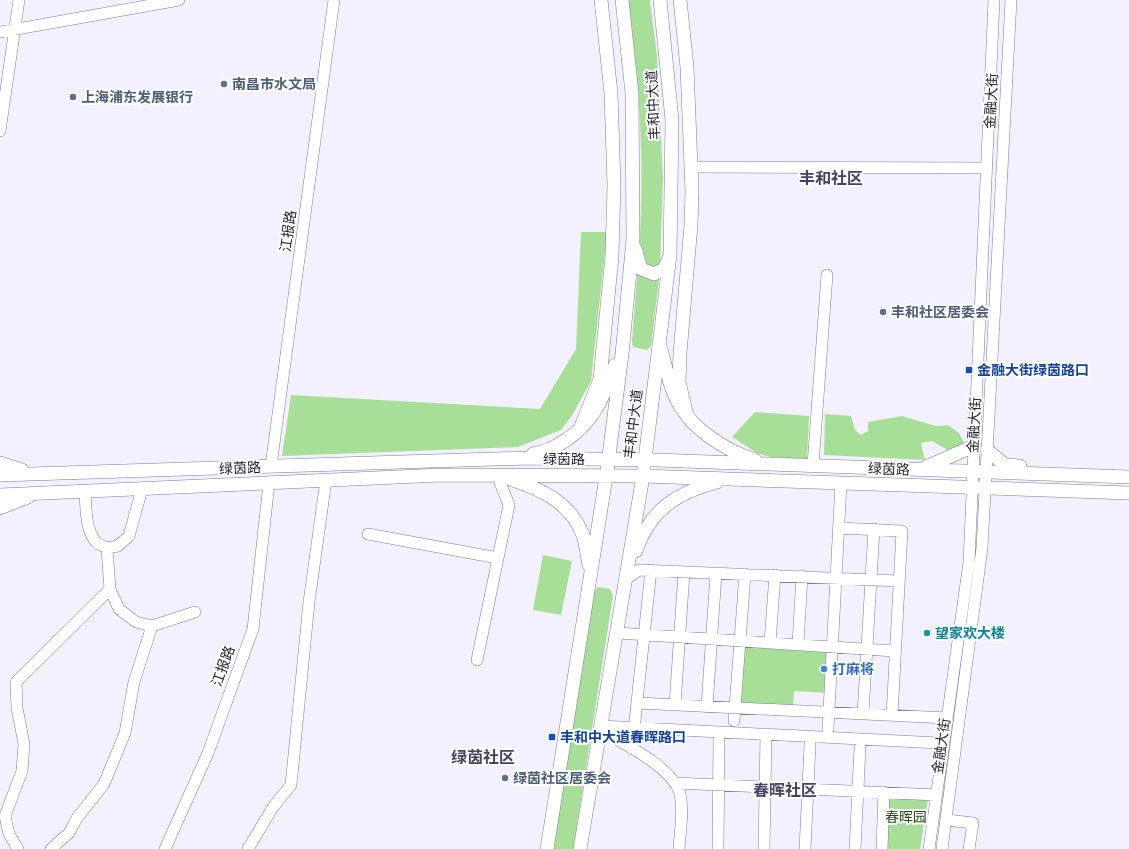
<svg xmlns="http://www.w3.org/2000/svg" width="1129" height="849" font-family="'Archivo Narrow','Noto Sans SC',sans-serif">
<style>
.green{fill:#a7df99}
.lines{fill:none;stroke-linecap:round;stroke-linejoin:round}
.minor-casing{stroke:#817a99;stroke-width:12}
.major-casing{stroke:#817a99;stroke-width:14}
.minor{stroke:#fff;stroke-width:11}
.major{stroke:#fff;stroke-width:13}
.service-dot{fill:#5c6f8a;stroke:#fff;stroke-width:1.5}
.transit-dot{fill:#1a4fb4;stroke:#fff;stroke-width:1.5}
.culture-dot{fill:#0f9aa8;stroke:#fff;stroke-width:1.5}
.shop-dot{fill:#3f7fe0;stroke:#fff;stroke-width:1.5}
.labels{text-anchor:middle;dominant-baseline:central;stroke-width:4;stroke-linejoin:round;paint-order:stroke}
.service-label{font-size:14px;font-weight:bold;fill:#4e5e75;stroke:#fff;text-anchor:start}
.street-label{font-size:14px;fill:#282532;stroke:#fff}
.transit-label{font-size:14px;font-weight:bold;fill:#164399;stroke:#fff;text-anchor:start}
.culture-label{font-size:14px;font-weight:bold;fill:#0d838f;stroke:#fff;text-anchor:start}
.shop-label{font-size:14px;font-weight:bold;fill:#366cbe;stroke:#fff;text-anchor:start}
.park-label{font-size:14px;fill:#214c16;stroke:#fff}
.quarter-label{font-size:16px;font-weight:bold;fill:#49425e;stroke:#fff}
</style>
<rect width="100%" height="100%" fill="#f3f1ff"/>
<path class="green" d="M 628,0 L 650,0 L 657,56 L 663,178 L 660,270 L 651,346 L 647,350 L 633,347 L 632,342 C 635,298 640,254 641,209 C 643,139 638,69 628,0 Z
M 581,232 L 607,232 L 591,381 L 573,414 L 561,430 L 518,447 L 282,456 L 291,395 L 540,409 L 576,349 Z
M 755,412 L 809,416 L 807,459 L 770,457 L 757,453 L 732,437 Z
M 825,414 L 851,416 L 855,430 L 861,435 L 868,431 L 868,422 L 902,416 L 936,426 L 948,425 L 959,433 L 964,443 L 951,452 L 932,441 L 921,443 L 925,460 L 824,455 Z
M 543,555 L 572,561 L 561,615 L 533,610 Z
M 598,587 L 610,589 L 613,596 L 573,849 L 552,849 L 594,592 Z
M 742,643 L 831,649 L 828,693 L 794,691 L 793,708 L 738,705 Z
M 888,797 L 928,799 L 920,849 L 887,849 Z"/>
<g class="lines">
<defs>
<path id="minor" d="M 0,32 L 179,0
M 0,131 L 19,0
M 691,167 L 987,168
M 813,465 L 827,275
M 271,466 L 334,0
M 85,491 C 86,507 85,529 96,542 C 99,545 104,546 107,548 L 118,546 L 129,536 L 142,489
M 839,528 L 902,531 L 892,715
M 368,534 L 498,558
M 107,548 L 110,589 L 119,609 L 136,622 L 152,626
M 626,579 L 639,570 L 899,581
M 617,633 L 895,651
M 770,642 L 775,575
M 798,644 L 802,576
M 477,660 L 509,505 L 497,475
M 637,703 L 947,718
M 675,705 L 684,572
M 707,707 L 716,573
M 863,714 L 874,529
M 734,721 L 745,574
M 601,726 L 939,743 L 943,748
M 828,729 L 841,483
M 600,730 C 623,743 674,768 680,794 C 684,812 680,831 679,849
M 632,749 L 651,570
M 675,783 L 937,795
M 947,820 L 973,823 L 969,849
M 18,849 L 9,834 L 5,816 L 22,771 L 24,744 L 17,708 L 16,682 L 110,589
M 51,849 L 69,833 L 77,818 L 104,784 L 125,733 L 134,682 L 152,626 L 195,612
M 165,849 L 208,753 L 253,629 L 269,483
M 248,849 L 273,807 L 291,785 L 309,602 L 326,480
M 718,849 L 719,740
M 764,849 L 766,734
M 805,849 L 810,745
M 855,849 L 860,748
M 882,849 L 884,792
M 929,849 L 969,562 L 994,0
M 942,849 L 982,548 L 1011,0"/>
<path id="major" d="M 680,0 L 687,67 L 692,191 L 691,225 L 680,353 L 679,382 L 687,416
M 635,248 L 641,269 L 654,274 L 664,269 L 669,258
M 661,349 C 665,364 668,381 675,396 C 688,427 724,450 755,460
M 580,429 L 600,379 L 612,256 L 614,185 L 611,93 L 601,0
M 987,450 L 1005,465 L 1020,466
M 533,454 C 540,452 547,451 554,447 C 590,429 603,401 615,365
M 0,463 L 22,470
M 926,467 L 974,446
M 0,475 L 528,458 L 656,460 L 1129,477
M 510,479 C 541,489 570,502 583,535 C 586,544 587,556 589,565
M 0,495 L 441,475 L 643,476 L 1129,493
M 0,508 L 28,497
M 636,551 C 650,510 676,493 717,482
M 547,849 L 607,471 L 622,354 L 633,240 L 632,93 L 622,0
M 580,849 L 643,476 L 670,255 L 672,120 L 660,0"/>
</defs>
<use href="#minor" class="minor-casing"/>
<use href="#major" class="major-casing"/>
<use href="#minor" class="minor"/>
<use href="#major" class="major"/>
</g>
<g class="service-dot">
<circle cx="224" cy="84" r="4"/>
<circle cx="73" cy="97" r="4"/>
<circle cx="883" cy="312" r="4"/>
<circle cx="505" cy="778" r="4"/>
</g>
<g class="transit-dot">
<rect x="965" y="366" width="8" height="8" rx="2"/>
<rect x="548" y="733" width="8" height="8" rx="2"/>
</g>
<circle class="culture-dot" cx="927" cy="633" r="4"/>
<circle class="shop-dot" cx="824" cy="669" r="4"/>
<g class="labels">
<g class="service-label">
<text x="232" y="84">南昌市水文局</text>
<text x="81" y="97">上海浦东发展银行</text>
<text x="891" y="312">丰和社区居委会</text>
<text x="513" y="778">绿茵社区居委会</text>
</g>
<g class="street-label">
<text transform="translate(991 101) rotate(-87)">金融大街</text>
<text transform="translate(653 105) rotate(-93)">丰和中大道</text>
<text transform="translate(288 231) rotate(-82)">江报路</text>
<text transform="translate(633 424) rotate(-83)">丰和中大道</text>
<text transform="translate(974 425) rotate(-87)">金融大街</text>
<text x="564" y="459">绿茵路</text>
<text transform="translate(240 468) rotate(-3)">绿茵路</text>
<text transform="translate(889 469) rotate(2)">绿茵路</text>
<text transform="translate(223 666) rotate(-70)">江报路</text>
<text transform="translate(941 746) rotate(-82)">金融大街</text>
</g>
<g class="transit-label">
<text x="977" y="370">金融大街绿茵路口</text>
<text x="560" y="737">丰和中大道春晖路口</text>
</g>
<g class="culture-label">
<text x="935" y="633">望家欢大楼</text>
</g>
<g class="shop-label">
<text x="832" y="669">打麻将</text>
</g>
<g class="park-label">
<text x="906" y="817">春晖园</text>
</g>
<g class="quarter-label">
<text x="831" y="178">丰和社区</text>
<text x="483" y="757">绿茵社区</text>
<text x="785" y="790">春晖社区</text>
</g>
</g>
</svg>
